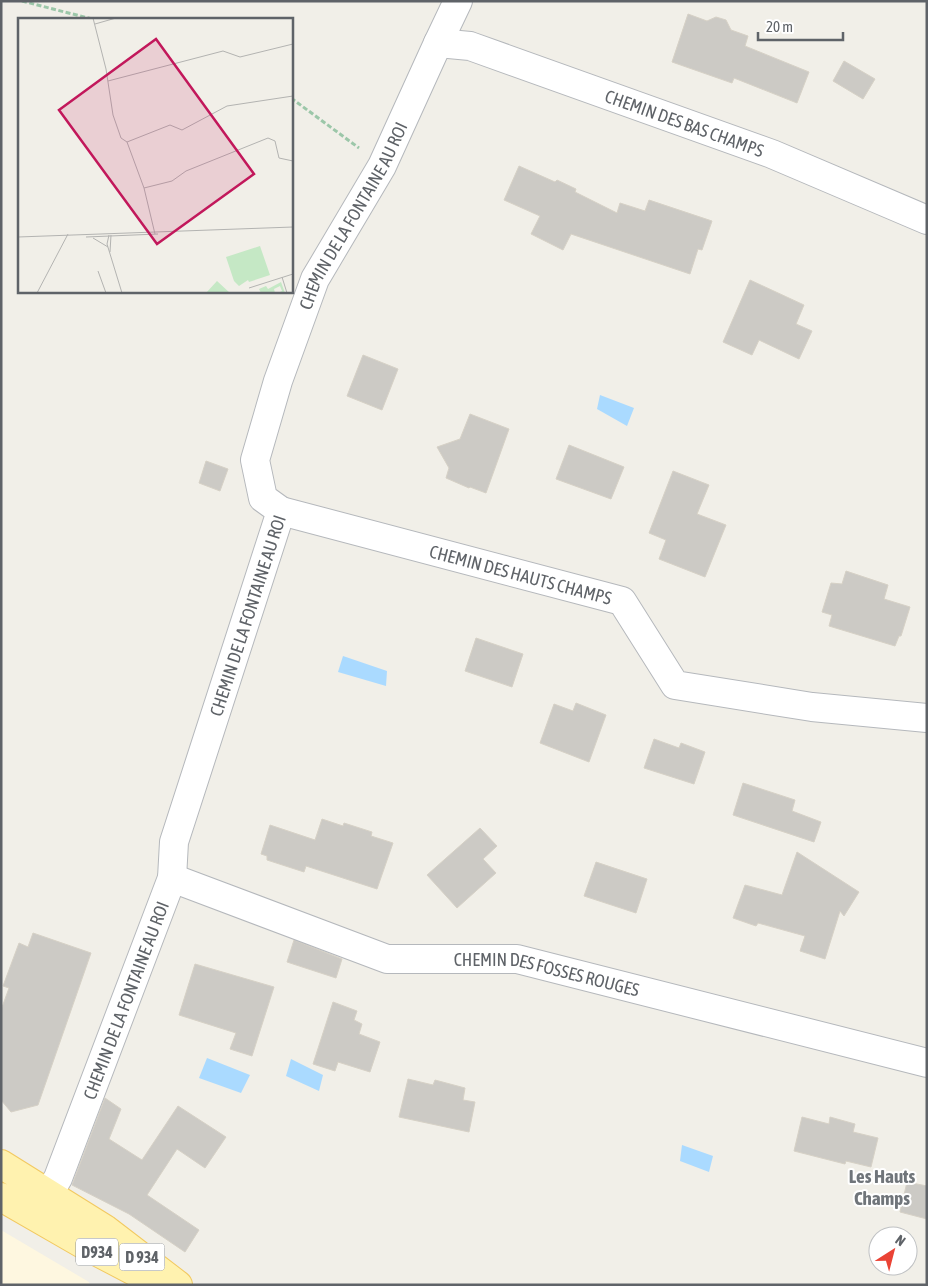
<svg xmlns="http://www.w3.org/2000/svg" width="928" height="1286" font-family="'Asap Condensed',sans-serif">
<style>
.commercial{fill:#fef7e0}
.water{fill:#aadaff}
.building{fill:#cccac5;stroke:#d6d1c6}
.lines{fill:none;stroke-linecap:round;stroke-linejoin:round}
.minor-casing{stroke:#b5b8bc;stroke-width:30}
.major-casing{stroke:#f2c960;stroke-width:30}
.path{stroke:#9cc7a9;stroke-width:3;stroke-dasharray:5 2.5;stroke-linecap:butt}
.minor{stroke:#fff;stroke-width:28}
.major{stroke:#fff2af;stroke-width:28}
.labels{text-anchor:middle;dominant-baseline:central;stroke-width:4;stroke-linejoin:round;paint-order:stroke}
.shield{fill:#fff;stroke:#8f9295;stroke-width:1}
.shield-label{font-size:16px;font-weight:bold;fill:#5f6368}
.street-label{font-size:18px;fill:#5f6368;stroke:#fff}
.neighbourhood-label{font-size:19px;font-weight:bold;fill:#70757a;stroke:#fff}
.inset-road{fill:none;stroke:#b3b3b1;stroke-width:1}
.view{fill:#c2185b;fill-opacity:0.15;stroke:#c2185b;stroke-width:2.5}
.inset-edge{fill:none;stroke:#5f6368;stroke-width:2.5}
</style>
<rect width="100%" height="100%" fill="#f1efe8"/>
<path class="commercial" d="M 1,1230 L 89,1282 L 90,1285 L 1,1285 Z"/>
<path class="water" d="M 600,395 L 634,408 L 627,426 L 597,409 Z
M 343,656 L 387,671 L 386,686 L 338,672 Z
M 207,1058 L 250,1075 L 241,1093 L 199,1078 Z
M 291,1059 L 323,1075 L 319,1091 L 286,1076 Z
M 682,1145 L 713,1156 L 709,1172 L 680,1161 Z"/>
<path class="building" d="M 688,14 L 707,21 L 716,17 L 726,20 L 731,30 L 748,36 L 745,46 L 809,72 L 797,103 L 734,78 L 732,83 L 672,62 Z
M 844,61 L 875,79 L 863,99 L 833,81 Z
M 519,166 L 555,182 L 557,180 L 576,189 L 575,192 L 617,213 L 620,203 L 645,211 L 649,200 L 712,221 L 702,250 L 698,249 L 690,274 L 571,234 L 563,250 L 531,234 L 540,216 L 504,200 Z
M 750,280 L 804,305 L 796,324 L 812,331 L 799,359 L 759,340 L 752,355 L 723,342 Z
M 363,355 L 398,369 L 382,410 L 347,396 Z
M 470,414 L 509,429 L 486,493 L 470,487 L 469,488 L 446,478 L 449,468 L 437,447 L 460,439 Z
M 569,445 L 624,467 L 611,499 L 556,479 Z
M 206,461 L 228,469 L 220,491 L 199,483 Z
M 673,471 L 709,485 L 697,514 L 726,525 L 705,577 L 659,559 L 666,540 L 649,533 Z
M 846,571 L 888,585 L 884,599 L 910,607 L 901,636 L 899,636 L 895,646 L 829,626 L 832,615 L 822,612 L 831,583 L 842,584 Z
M 476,638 L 523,654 L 512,687 L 465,671 Z
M 576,703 L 606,715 L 589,762 L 540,743 L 554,704 L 573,711 Z
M 654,739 L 679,748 L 681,743 L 705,752 L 694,784 L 644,768 Z
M 743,783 L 795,800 L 792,811 L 821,822 L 814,842 L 733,815 Z
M 322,819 L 343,826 L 344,823 L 372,832 L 371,836 L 393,843 L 377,889 L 306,866 L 304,872 L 267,860 L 267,856 L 261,854 L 270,825 L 315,840 Z
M 480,828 L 497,846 L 483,859 L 496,873 L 457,908 L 427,875 Z
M 797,852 L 859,892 L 844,916 L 840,911 L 825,959 L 800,951 L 805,936 L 758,923 L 756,926 L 733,918 L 745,885 L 782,895 Z
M 596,862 L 647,879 L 636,913 L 584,896 Z
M 33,933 L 91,953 L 38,1105 L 11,1112 L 1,1100 L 1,1010 L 9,988 L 3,986 L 19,943 L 28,947 Z
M 294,940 L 342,959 L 336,978 L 287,962 Z
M 195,964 L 274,987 L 252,1056 L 230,1049 L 236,1033 L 179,1015 Z
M 333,1002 L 357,1011 L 354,1020 L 362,1024 L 359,1034 L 380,1042 L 370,1072 L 338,1062 L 335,1071 L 313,1064 Z
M 408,1079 L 433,1085 L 435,1080 L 465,1088 L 463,1100 L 475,1102 L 469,1132 L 399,1117 Z
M 105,1098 L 121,1109 L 109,1139 L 142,1160 L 178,1106 L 226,1137 L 205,1168 L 177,1149 L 147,1195 L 199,1230 L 185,1252 L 129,1214 L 72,1185 Z
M 802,1117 L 829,1124 L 830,1117 L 855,1124 L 853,1132 L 878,1138 L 871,1167 L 846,1161 L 845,1164 L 794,1151 Z
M 907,1182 L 927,1186 L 927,1219 L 900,1212 Z"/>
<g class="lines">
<defs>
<g id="minor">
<path id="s1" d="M 438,43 L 470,46 L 772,154 L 927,220"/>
<path id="s2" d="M 281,511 L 622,601 L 675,685 L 812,707 L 927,718"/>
<path id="s3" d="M 172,878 L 387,959 L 517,959 L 927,1063"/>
<path id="s4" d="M 37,1213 L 58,1178 L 172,878 L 174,842 L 281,511 L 263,498 L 255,460 L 278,381 L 315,279 L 382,166 L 438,43 L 458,1"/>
</g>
<path id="major" d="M 1,1164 L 105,1229 L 178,1285
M 1,1197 L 88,1247 L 151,1280"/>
</defs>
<use href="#minor" class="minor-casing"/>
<use href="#major" class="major-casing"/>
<path class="path" d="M 22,1 L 92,19
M 291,98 L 359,148"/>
<use href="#minor" class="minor"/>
<use href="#major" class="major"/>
</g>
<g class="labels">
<g class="shield">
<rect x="76" y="1238.5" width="42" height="27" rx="4"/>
<rect x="119.5" y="1243.5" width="45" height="27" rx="4"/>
</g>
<g class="shield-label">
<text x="97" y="1252">D934</text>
<text x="142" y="1257">D 934</text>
</g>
<g class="street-label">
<text stroke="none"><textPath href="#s1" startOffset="260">CHEMIN DES BAS CHAMPS</textPath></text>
<text stroke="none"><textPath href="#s4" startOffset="1071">CHEMIN DE LA FONTAINE AU ROI</textPath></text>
<text stroke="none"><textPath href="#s2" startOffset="248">CHEMIN DES HAUTS CHAMPS</textPath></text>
<text stroke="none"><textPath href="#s4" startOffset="636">CHEMIN DE LA FONTAINE AU ROI</textPath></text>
<text stroke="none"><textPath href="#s3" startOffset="391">CHEMIN DES FOSSES ROUGES</textPath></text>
<text stroke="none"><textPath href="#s4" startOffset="231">CHEMIN DE LA FONTAINE AU ROI</textPath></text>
</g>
<g class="neighbourhood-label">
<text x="882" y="1176">Les Hauts<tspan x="882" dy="22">Champs</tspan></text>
</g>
</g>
<g transform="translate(18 18)">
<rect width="275" height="275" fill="#f1efe8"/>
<path d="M 242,228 L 252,257 L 231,264 L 230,262 L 221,268 L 216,263 L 208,239 ZM 199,263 L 212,275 L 188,275 ZM 263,264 L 267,275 L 260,275 L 264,273 L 262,268 L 256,271 L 257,275 L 243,275 L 241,271 L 248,268 L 250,271 Z" fill="#c5e8c5"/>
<path class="inset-road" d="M 75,0 L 88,51 L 95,97 L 103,120 L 109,124 L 126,170 L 137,216M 77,6 L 98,0M 90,63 L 205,33 L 222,39 L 275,26M 109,124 L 152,107 L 164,112 L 209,88 L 275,78M 126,170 L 154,163 L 168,153 L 250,120 L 257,123 L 261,140 L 275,143M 91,217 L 89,226 L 104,275M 0,219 L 275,209M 68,219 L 140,216M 75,220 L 90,229M 92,234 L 93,217M 80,253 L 88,275M 264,259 L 269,275M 231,270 L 275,256M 19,275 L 50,216"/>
<path class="view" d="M 138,21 L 236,156 L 139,226 L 41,92 Z"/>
<rect width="275" height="275" class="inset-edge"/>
</g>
<rect width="928" height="1286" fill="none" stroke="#5f6368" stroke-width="5"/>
<g transform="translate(893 1251) rotate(36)"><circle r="24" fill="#ffffff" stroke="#bfc1c3"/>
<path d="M0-4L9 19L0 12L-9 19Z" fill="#ea4335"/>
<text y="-8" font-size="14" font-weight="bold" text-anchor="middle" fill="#5f6368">N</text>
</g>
<path d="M758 32v8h85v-8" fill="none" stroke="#5f6368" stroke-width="2.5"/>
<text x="766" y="32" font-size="15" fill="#5f6368" stroke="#ffffff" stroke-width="4" paint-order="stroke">20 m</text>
</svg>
